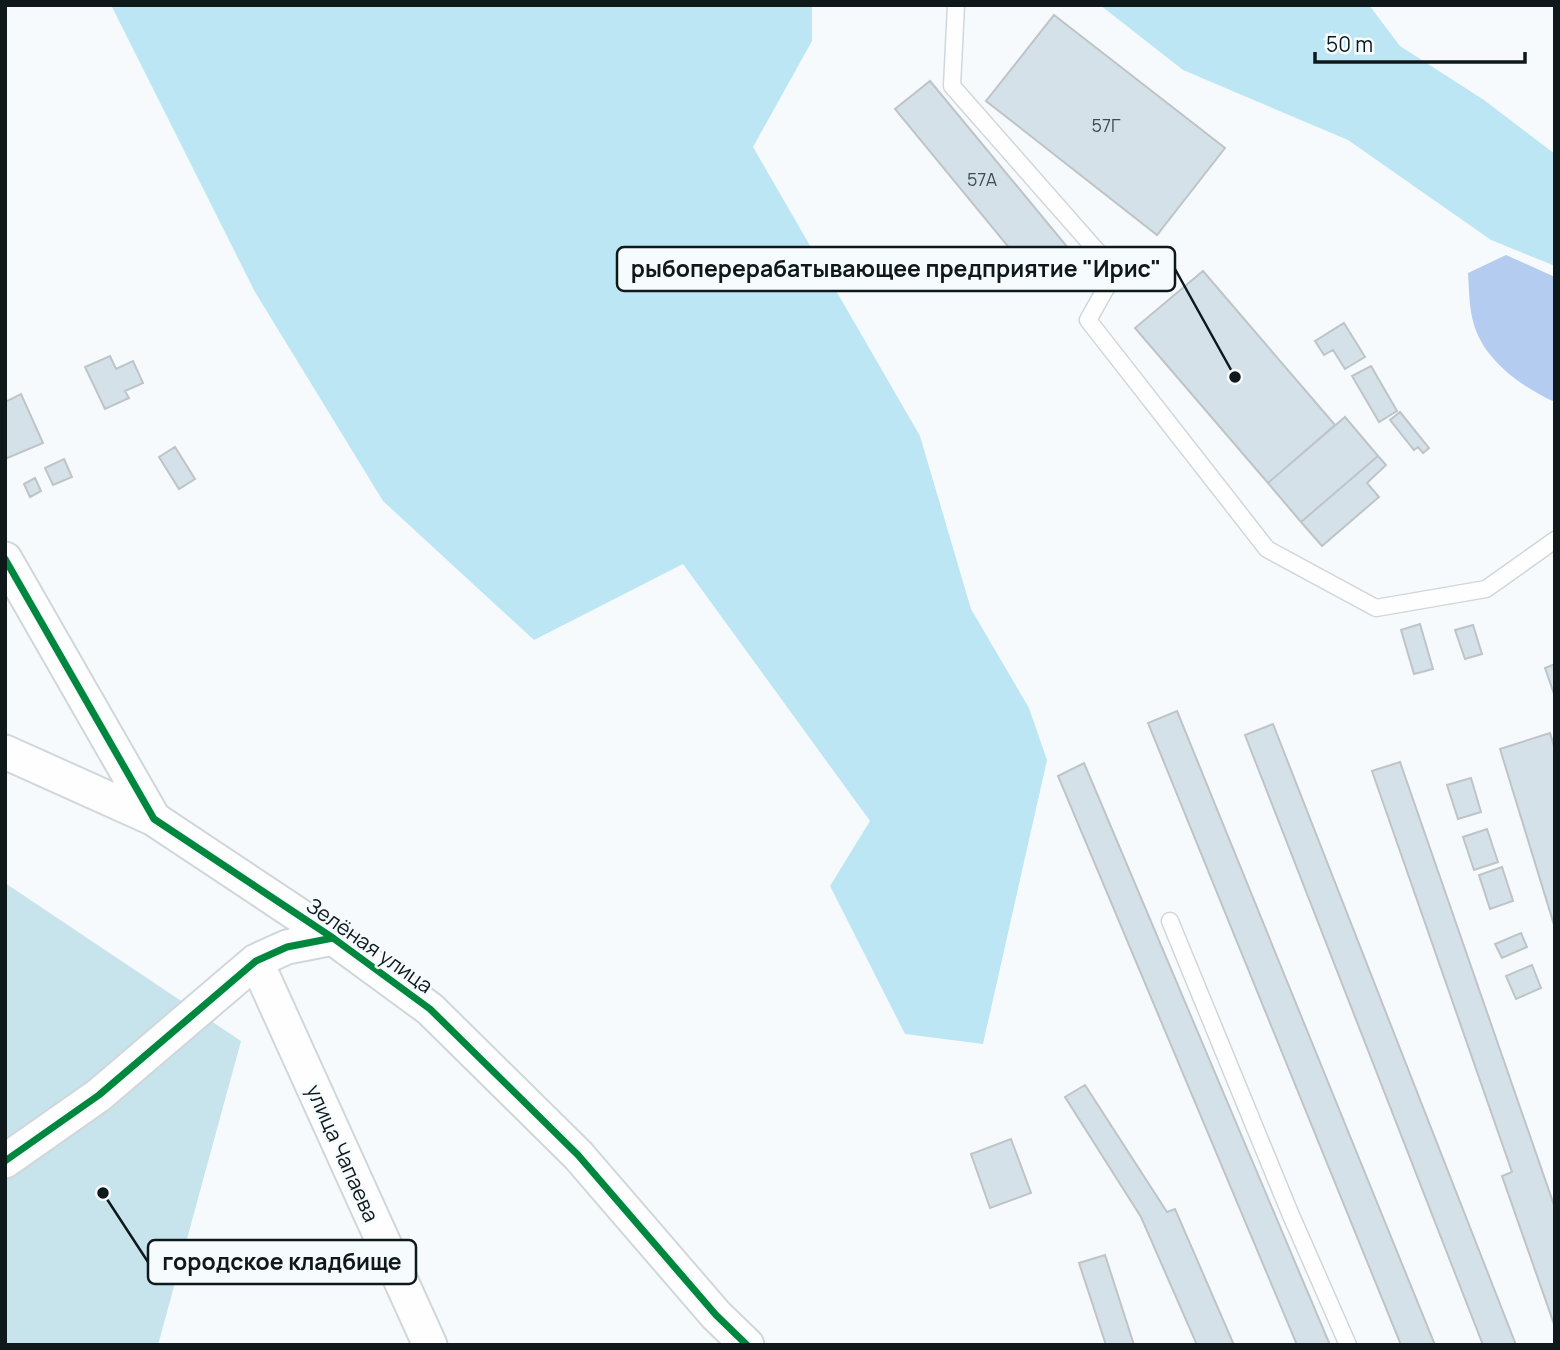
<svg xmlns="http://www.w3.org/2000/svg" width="1560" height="1350" font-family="Manrope,sans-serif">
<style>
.green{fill:#c7e3ec}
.forest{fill:#bce6f3}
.water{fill:#b4ccef}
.building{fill:#d5e1e9;stroke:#bec4c7;stroke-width:2}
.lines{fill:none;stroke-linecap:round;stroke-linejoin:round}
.lane-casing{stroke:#d0d7da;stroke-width:19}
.street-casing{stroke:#d0d7da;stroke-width:37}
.lane{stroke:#fefeff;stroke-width:16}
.street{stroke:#fefeff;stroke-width:33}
.cycleway-casing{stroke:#f6fbfd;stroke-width:11}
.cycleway{stroke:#00873e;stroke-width:7}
.labels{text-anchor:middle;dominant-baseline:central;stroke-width:5;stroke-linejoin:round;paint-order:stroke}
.number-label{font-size:18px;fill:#404b4f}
.street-label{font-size:21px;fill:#0f191c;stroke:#f6fbfd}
.leader{fill:none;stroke:#0f191c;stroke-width:2.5}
.callout-dot{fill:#0f191c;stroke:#f6fbfd;stroke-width:2.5}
.callout{fill:#f6fbfd;stroke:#0f191c;stroke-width:2.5}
.callout-label{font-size:23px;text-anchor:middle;font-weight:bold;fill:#0f191c}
</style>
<rect width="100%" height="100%" fill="#f7fafc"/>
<path class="green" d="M 5,883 L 241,1041 L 158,1345 L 5,1345 Z"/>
<path class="forest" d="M 111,5 L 812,5 L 812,41 L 753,147 L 920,436 L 971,609 L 1029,708 L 1047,760 L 983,1044 L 905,1034 L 830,886 L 870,821 L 683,564 L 534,640 L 383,501 L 255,292 Z
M 1100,5 L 1369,5 L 1400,46 L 1484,100 L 1555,154 L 1555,266 L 1491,240 L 1348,140 L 1183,70 Z"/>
<path class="water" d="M 1506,255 L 1555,277 L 1555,402 C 1520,386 1480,358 1472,317 C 1469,303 1469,287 1468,273 Z"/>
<path class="building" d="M 1054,15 L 1225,148 L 1157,235 L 986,101 Z
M 930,81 L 1069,249 L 1034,278 L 895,109 Z
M 1203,271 L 1335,425 L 1268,483 L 1135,328 Z
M 1344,323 L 1365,357 L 1345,369 L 1333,350 L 1324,355 L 1315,341 Z
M 110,356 L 116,369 L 133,361 L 143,383 L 125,391 L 129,398 L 105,409 L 85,367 Z
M 1371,366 L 1397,411 L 1379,422 L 1352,376 Z
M 21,394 L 43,443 L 5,459 L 5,402 Z
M 1400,412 L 1429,448 L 1423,453 L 1418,447 L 1414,450 L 1390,420 Z
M 1345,417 L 1378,456 L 1301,522 L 1268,483 Z
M 175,447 L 195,479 L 179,489 L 159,457 Z
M 1378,456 L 1386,465 L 1367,483 L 1379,497 L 1322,546 L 1301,522 Z
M 64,459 L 72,477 L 53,485 L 45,468 Z
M 35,478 L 41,491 L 30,497 L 24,484 Z
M 1420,624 L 1433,669 L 1414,674 L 1401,630 Z
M 1473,625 L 1482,654 L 1465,659 L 1455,630 Z
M 1555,664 L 1555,693 L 1554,694 L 1545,668 Z
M 1177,711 L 1435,1345 L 1401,1345 L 1148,723 Z
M 1273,724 L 1516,1345 L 1483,1345 L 1245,735 Z
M 1550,733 L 1555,749 L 1555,928 L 1500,749 Z
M 1400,762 L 1555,1208 L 1555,1327 L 1502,1176 L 1512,1172 L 1372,771 Z
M 1084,763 L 1330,1345 L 1297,1345 L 1058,776 Z
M 1471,778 L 1481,812 L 1458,819 L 1447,785 Z
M 1487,829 L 1498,862 L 1474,870 L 1463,837 Z
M 1502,867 L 1513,901 L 1490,909 L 1479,875 Z
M 1521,933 L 1527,947 L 1502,958 L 1495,944 Z
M 1532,965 L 1541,988 L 1516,999 L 1506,976 Z
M 1085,1085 L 1167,1212 L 1175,1209 L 1234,1345 L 1197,1345 L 1141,1217 L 1065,1097 Z
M 1011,1139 L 1031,1193 L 990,1208 L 971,1154 Z
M 1105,1255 L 1134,1345 L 1106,1345 L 1079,1263 Z"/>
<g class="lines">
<defs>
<path id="lane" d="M 956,5 L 952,86 L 1097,251 L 1106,288 L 1088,320 L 1267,549 L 1376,608 L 1486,589 L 1555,540
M 1170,921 L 1290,1213 L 1348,1345"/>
<path id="street" d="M 5,559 L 154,819 L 333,938 L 430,1009 L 578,1155 L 716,1315 L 747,1345
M 5,752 L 154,819
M 256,961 L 430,1345
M 5,1161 L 99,1095 L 256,961 L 287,947 L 333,938"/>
</defs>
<use href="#lane" class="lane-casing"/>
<use href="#street" class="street-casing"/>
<use href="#lane" class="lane"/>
<use href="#street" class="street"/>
<defs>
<path id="cycleway" d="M 5,559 L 154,819 L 333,938 L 430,1009 L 578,1155 L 716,1315 L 747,1345
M 5,1161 L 99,1095 L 256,961 L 287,947 L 333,938"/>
</defs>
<use href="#cycleway" class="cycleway-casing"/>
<use href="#cycleway" class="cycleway"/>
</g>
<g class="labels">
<g class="number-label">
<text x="1106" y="125">57Г</text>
<text x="982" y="179">57А</text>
</g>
<g class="street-label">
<text transform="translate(370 945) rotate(35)">Зелёная улица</text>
<text transform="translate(343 1153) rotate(66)">улица Чапаева</text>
</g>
</g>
<path class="leader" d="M1235 377L1175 269M103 1193L148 1262"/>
<g class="callout-dot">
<circle cx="1235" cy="377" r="7"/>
<circle cx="103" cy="1193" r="7"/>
</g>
<g class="callout">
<rect x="617" y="247" width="558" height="44" rx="7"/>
<rect x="148" y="1240" width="268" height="44" rx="7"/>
</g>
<g class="callout-label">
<text x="896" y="277">рыбоперерабатывающее предприятие "Ирис"</text>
<text x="282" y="1270">городское кладбище</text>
</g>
<rect width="1560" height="1350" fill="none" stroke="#0f191c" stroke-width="14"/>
<path d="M1315 52v10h210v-10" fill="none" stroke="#0f191c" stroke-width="3.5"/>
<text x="1326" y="52" font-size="21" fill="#0f191c" stroke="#f6fbfd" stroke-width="5" paint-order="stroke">50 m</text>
</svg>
